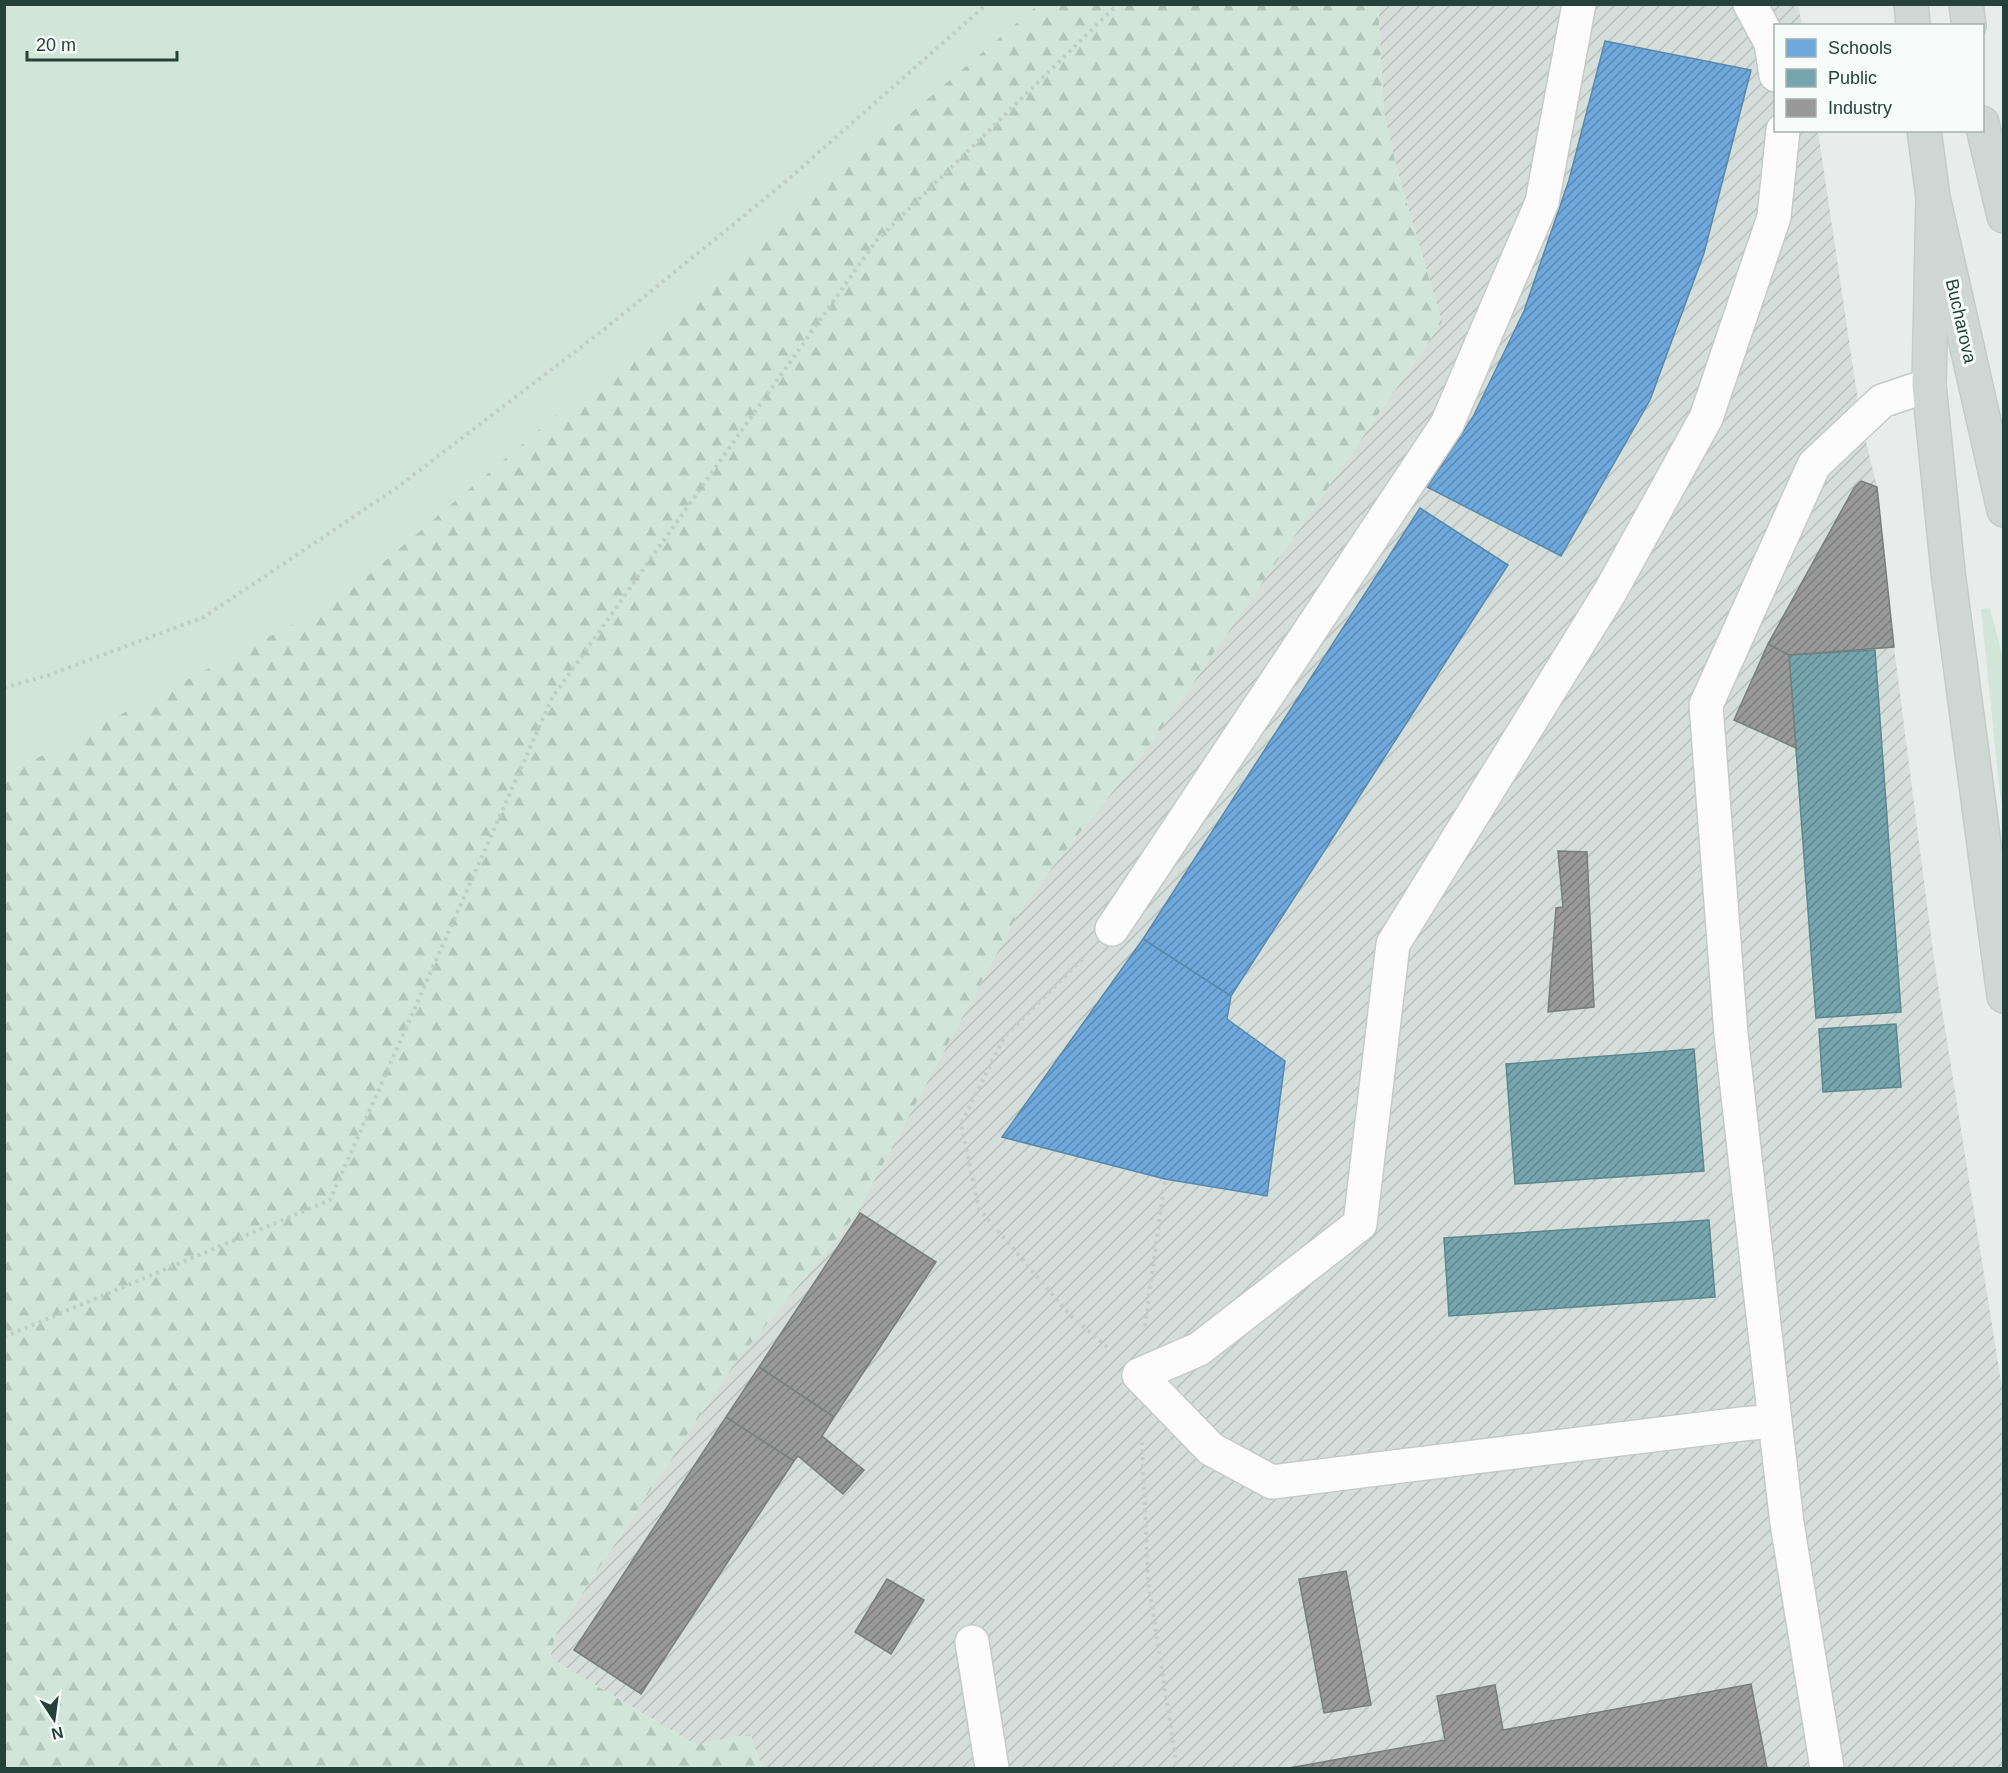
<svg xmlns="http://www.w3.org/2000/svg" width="2008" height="1773" font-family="Arial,sans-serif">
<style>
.industrial{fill:url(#industrial-furrows)}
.green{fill:#d1e6d8}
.forest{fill:url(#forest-firs)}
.schools{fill:url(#schools-hatch);stroke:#5889ab;stroke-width:1.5}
.public{fill:url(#public-hatch);stroke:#5d878c;stroke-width:1.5}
.industry{fill:url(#industry-hatch);stroke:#767f7c;stroke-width:1.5}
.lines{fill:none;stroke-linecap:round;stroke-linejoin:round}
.minor-casing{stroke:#c5cac8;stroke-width:36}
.major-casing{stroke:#c3ccc9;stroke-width:36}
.path{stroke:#c3ccca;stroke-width:4;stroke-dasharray:3 4.5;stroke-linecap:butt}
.minor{stroke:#fcfcfc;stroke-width:33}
.major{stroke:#cfd7d5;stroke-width:33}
.labels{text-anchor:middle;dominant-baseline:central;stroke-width:6;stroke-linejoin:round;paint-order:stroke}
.street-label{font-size:18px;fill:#24423a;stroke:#f7fbf9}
</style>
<defs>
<pattern id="industrial-furrows" width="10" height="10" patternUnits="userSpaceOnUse" patternTransform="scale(1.5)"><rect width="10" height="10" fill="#d6dedb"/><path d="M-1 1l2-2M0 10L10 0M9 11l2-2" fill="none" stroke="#b8c0bd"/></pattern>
<pattern id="forest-firs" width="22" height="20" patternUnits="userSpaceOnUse" patternTransform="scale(1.5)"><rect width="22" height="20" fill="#d1e6d8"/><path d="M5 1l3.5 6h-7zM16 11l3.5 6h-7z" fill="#b3c6ba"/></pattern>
<pattern id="schools-hatch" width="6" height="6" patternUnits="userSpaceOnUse" patternTransform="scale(1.5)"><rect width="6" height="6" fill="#6fa8dc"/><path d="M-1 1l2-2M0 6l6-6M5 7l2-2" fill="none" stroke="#5b8ab3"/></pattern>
<pattern id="public-hatch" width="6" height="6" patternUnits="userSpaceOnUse" patternTransform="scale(1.5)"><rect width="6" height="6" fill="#76a5af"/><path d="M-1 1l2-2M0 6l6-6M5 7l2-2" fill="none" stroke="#61888f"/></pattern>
<pattern id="industry-hatch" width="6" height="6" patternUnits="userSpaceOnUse" patternTransform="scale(1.5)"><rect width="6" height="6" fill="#999"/><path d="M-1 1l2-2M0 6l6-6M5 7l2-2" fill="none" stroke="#7d7e7e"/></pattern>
</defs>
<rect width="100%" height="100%" fill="#e8edeb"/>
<path class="industrial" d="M 1378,5 L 1798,5 L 1802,25 L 1776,26 L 1776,130 L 1818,131 L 1861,421 L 1877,487 L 1894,647 L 1934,959 L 2003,1394 L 2003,1768 L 762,1768 L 750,1734 L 696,1745 L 550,1658 L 556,1633 L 734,1364 L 855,1216 L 1019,912 L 1050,870 L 1152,742 L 1442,322 L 1397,170 L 1384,113 Z"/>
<path class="green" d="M 5,5 L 1039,5 L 339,600 L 5,775 Z
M 1990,608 L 2003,658 L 2003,815 L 1998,776 L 1981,609 Z"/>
<path class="forest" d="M 1039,4 L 1378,5 L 1384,113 L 1397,170 L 1442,322 L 1152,742 L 1050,870 L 1019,912 L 855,1216 L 734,1364 L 556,1633 L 550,1658 L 696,1745 L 750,1734 L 762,1768 L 5,1768 L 5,775 L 339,600 Z"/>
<path class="schools" d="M 1605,41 L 1751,70 L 1704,253 L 1650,400 L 1561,556 L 1427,487 L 1473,417 L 1524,311 L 1569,180 Z
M 1420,508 L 1508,565 L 1231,996 L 1143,939 Z
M 1143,939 L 1231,996 L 1227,1019 L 1285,1061 L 1267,1196 L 1165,1179 L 1002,1137 Z"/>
<path class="public" d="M 1875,650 L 1901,1012 L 1816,1018 L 1789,655 Z
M 1896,1024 L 1901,1087 L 1823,1092 L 1819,1029 Z
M 1694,1049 L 1704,1171 L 1515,1184 L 1506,1064 Z
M 1709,1220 L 1715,1297 L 1449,1316 L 1444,1238 Z"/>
<path class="industry" d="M 1861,481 L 1877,487 L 1894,647 L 1789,655 L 1768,644 L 1854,488 Z
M 1768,644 L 1789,655 L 1796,748 L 1734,720 Z
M 1558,851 L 1587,852 L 1594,1007 L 1548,1012 L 1556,908 L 1563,907 Z
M 860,1213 L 936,1262 L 834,1417 L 759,1367 Z
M 759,1367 L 834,1417 L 822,1436 L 864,1470 L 843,1494 L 798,1456 L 794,1461 L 726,1417 Z
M 726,1417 L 794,1461 L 641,1694 L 574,1650 Z
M 1346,1571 L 1371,1705 L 1324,1713 L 1299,1579 Z
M 887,1579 L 924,1600 L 891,1654 L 855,1632 Z
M 1751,1684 L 1767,1768 L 1289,1768 L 1445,1740 L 1437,1696 L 1495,1685 L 1503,1730 Z"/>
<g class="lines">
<defs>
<path id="minor" d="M 1750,4 L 1771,43 L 1776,75
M 1783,130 L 1774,217 L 1706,418 L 1610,592 L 1393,944 L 1360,1224 L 1199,1349 L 1139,1375 L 1211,1449 L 1272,1482 L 1742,1424 L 1775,1421 L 1731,1034 L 1706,705 L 1814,465 L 1882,401 L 1929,385
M 1112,929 L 1447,424 L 1542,202 L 1579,4
M 1775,1421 L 1787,1523 L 1827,1768
M 972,1642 L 992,1768"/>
<path id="major" d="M 1911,4 L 1913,26
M 1966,4 L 1969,26
M 1982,123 L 2004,216
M 1924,130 L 1933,197 L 2004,510
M 1933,197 L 1929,385 L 1948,572 L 2004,996"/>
</defs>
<use href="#minor" class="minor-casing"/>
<use href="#major" class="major-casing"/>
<path class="path" d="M 4,688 L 49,675 L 204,617 L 395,489 L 602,331 L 784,183 L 987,4
M 1082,959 L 1005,1036 L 961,1124 L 979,1209 L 1071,1316 L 1108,1348
M 1145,1326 L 1165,1179
M 4,1337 L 330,1200 L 552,698 L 876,241 L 1118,4
M 1142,1442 L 1148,1580 L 1177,1768"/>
<use href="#minor" class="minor"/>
<use href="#major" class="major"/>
</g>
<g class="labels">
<g class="street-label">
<text transform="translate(1961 321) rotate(77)">Bucharova</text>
</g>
</g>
<rect width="2008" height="1773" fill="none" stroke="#24423a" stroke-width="12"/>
<rect x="1774" y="24" width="210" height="108" fill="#f7fbf9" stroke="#a3b1ad" stroke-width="1.5"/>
<rect x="1786" y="39" width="30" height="18" fill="#6fa8dc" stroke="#a3b1ad" stroke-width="1.5"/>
<text x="1828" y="54" font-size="18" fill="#24423a">Schools</text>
<rect x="1786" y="69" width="30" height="18" fill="#76a5af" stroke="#a3b1ad" stroke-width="1.5"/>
<text x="1828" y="84" font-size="18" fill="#24423a">Public</text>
<rect x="1786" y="99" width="30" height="18" fill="#999999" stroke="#a3b1ad" stroke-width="1.5"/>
<text x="1828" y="114" font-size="18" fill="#24423a">Industry</text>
<g transform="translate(54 1719) rotate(167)" stroke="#f7fbf9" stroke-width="4.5" paint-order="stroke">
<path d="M0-4.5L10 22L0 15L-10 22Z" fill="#24423a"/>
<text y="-9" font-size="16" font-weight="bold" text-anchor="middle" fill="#24423a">N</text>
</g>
<path d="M27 51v9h150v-9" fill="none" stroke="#24423a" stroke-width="3"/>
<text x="36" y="51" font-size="18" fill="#24423a" stroke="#f7fbf9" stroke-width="4.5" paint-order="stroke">20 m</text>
</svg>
